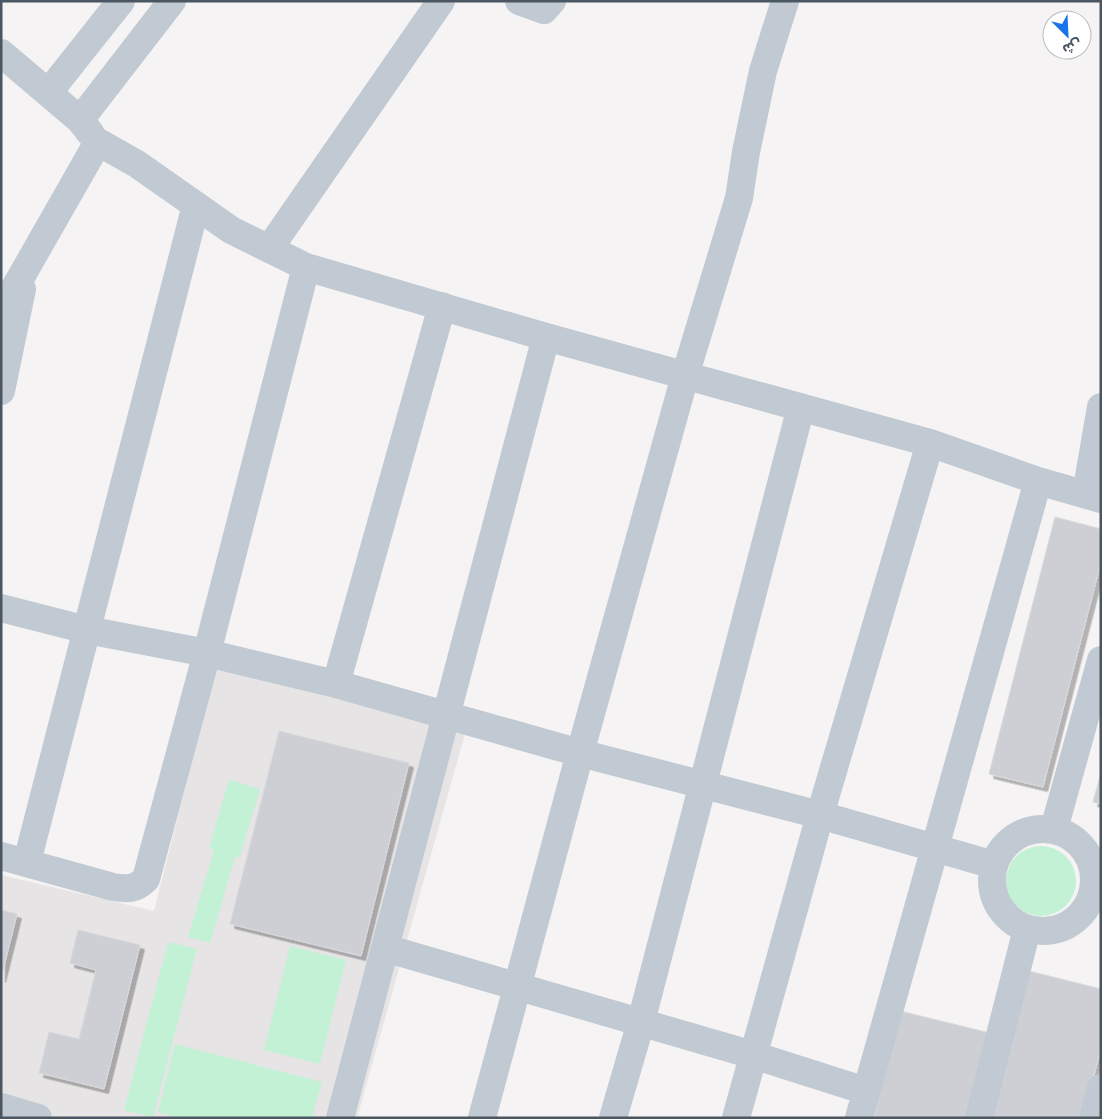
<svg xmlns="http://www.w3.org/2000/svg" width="1102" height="1119" font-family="Karla,'Noto Sans Arabic',sans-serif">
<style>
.education{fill:#e6e4e5}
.green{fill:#c3f1d5}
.building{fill:#cdcfd5;stroke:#d7d9de;filter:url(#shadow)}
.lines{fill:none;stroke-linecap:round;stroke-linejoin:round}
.minor{stroke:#c1cad2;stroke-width:28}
</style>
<defs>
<filter id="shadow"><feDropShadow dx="4.5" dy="4.5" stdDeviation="0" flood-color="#0004"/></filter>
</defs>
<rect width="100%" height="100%" fill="#f5f3f3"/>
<path class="education" d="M 218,658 L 468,723 L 357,1118 L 45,1118 L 1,1107 L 1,875 L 154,911 Z"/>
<path class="green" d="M 229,780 L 260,789 L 240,857 L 235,857 L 210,943 L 188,937 L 214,850 L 219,852 L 209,848 Z
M1006 881a35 35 0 1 1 70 0a35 35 0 1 1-70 0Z
M 168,942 L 197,949 L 153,1117 L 124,1110 Z
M 290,946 L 346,960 L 320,1064 L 264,1050 Z
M 175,1044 L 322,1082 L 312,1118 L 180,1118 L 158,1112 Z"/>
<path class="building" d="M 1055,517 L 1101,529 L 1101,562 L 1043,787 L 989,774 Z
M 279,731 L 409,763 L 361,956 L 230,924 Z
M 1101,773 L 1101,804 L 1093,802 Z
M 1,910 L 17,914 L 1,978 Z
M 78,930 L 140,945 L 104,1089 L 39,1073 L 49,1032 L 79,1039 L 96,970 L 70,963 Z
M 1025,970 L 1101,989 L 1101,1048 L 1083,1118 L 987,1118 Z
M 900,1011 L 990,1033 L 969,1118 L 874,1118 Z"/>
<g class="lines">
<path class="minor" d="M 519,1 L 544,10 L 552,1
M 1,53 L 80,120 L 91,134
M 48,93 L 121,1
M 80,120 L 172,1
M 269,249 L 441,1
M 1,312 L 98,142 L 137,164 L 231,230 L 306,267 L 546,337 L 930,443 L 1038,481 L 1101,499
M 1,391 L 22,289
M 1086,494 L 1101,407
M 1,608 L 87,630 L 207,653 L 336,684 L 580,753 L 820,815 L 994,865
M 336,684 L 442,306
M 1054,829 L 1101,660
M992 880a51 51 0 1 1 102 0a51 51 0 1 1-102 0Z
M 1,856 L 113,887 C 127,889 135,890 146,879 L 207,653 L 306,267
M 27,862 L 196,205
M 385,948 L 753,1055 L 866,1091
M 1,1107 L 38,1118
M 340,1118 L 546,337
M 482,1118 L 580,753 L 685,376 L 739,198 L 746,152 L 763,71 L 785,1
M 613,1118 L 641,1022 L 801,407
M 736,1118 L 820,815 L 930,443
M 859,1118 L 1038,481
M 979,1118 L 1027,929
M 1093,1118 L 1101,1088"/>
</g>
<rect width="1102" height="1119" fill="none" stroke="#4a5661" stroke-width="5"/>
<g transform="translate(1067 35) rotate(156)"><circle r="24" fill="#ffffff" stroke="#b7bbc0"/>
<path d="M0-4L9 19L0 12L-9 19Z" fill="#1a73e8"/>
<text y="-8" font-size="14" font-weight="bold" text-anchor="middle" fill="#4a5661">ش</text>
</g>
</svg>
